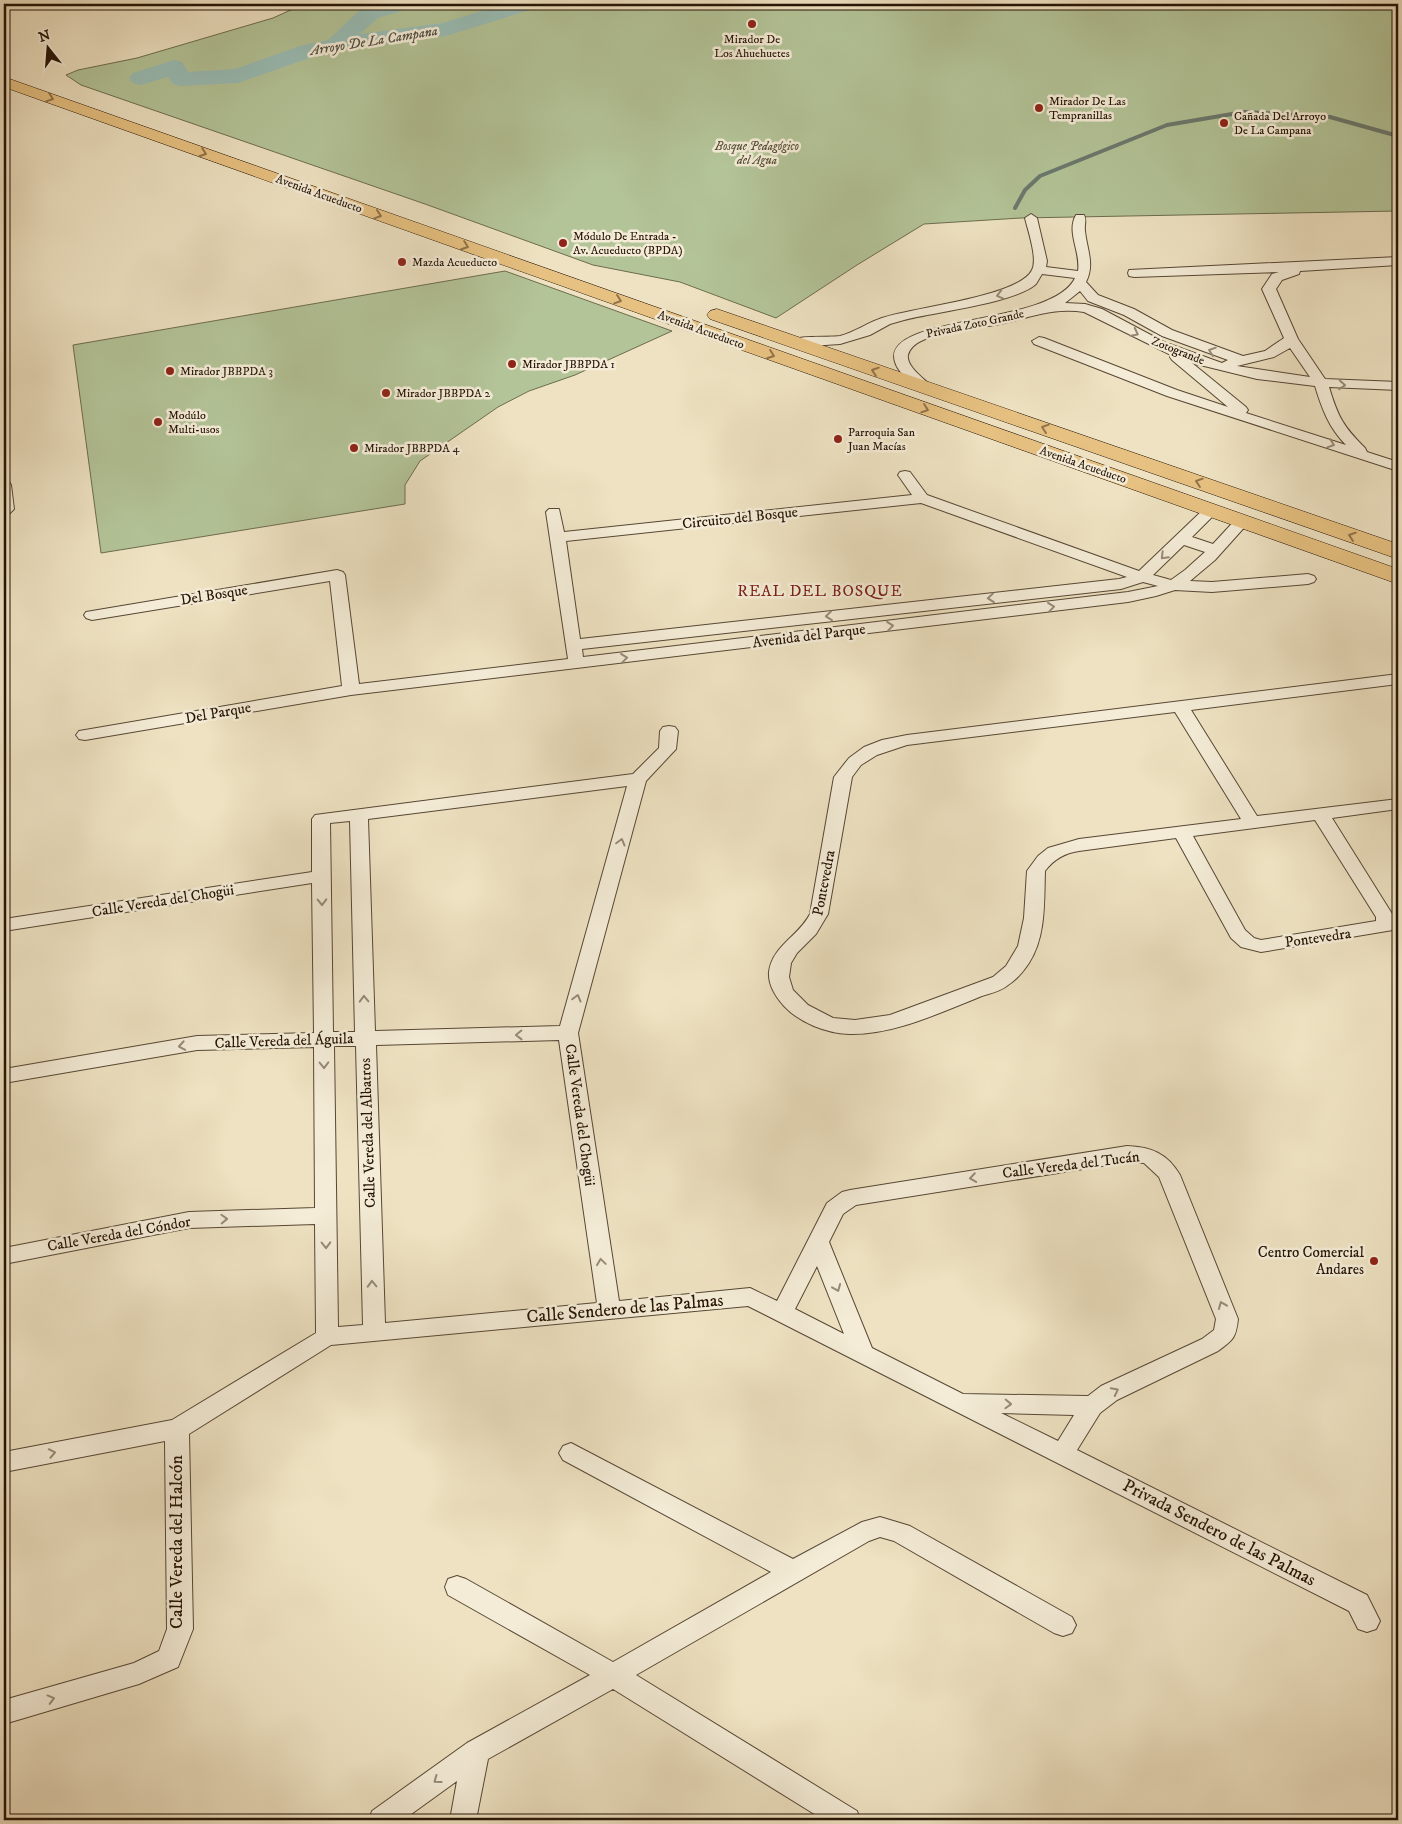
<svg xmlns="http://www.w3.org/2000/svg" width="1402" height="1824" font-family="'IM FELL DW Pica',serif">
<style>
.green{fill:#b3c498;stroke:#6c6c4e}
.lines{fill:none;stroke-linecap:round;stroke-linejoin:round}
.stream{stroke:#6b796f;stroke-width:4}
.river{fill:#99bdb5;fill-rule:evenodd}
.street-casing{stroke:#574734;stroke-width:2}
.primary-casing{stroke:#251305;stroke-width:1}
.street{fill:#f4ecd7;fill-rule:evenodd}
.primary{fill:#e7c181;fill-rule:evenodd}
.oneway{stroke:#907349}
.oneway2{stroke:#978a78}
.poi-dot{fill:#8f2418;stroke:#f4ecd7;stroke-width:2}
.labels{text-anchor:middle;dominant-baseline:central;stroke-width:5;stroke-linejoin:round;paint-order:stroke}
.far-poi-label{font-size:12px;fill:#251305;stroke:#f4ecd7;text-anchor:start}
.far-park-label{font-size:12px;font-style:italic;fill:#575138;stroke:#f4ecd7}
.far-street-label{font-size:12px;fill:#251305;stroke:#f4ecd7}
.far-water-label{font-size:14px;font-style:italic;fill:#4e4e43;stroke:#f4ecd7}
.street-label{font-size:15px;fill:#251305;stroke:#f4ecd7}
.poi-label{font-size:15px;fill:#251305;stroke:#f4ecd7;text-anchor:end}
.neighbourhood-label{font-size:16px;letter-spacing:1px;fill:#7a1f14;stroke:#f4ecd7}
.near-street-label{font-size:18px;fill:#251305;stroke:#f4ecd7}
</style>
<rect width="100%" height="100%" fill="#eee2c2"/>
<filter id="stains"><feTurbulence type="fractalNoise" baseFrequency=".004" numOctaves="4"/><feColorMatrix values="0 0 0 0 .2 0 0 0 0 .09 0 0 0 0 .02 0 0 0 .5 -.17"/></filter>
<radialGradient id="worn" r=".72"><stop offset=".6" stop-color="#630" stop-opacity="0"/><stop offset="1" stop-color="#630" stop-opacity=".3"/></radialGradient>
<path class="green" d="M 304,4 L 1398,4 L 1398,211 L 1021,218 L 924,224 L 857,265 L 776,318 L 680,282 L 593,265 L 425,204 L 81,85 L 66,75 L 78,70 L 137,58 L 273,18 Z
M 505,271 L 672,331 L 575,375 L 529,391 L 498,407 L 420,461 L 405,485 L 405,504 L 101,553 L 73,345 Z"/>
<g class="lines">
<path class="stream" d="M 1015,208 L 1025,190 L 1040,176 L 1167,125 L 1244,112 L 1330,117 L 1398,136"/>
<path class="river" d="M 378,4 L 411,4 L 408,9 L 378,18 L 360,34 L 443,23 L 503,4 L 536,4 L 533,9 L 446,36 L 348,49 L 315,56 L 238,83 L 181,86 L 173,84 L 168,77 L 141,85 L 133,83 L 129,78 L 133,73 L 174,60 L 182,62 L 188,72 L 235,69 L 300,46 L 328,40 L 362,8 Z"/>
<defs>
<path id="street" d="M 1031,214 L 1037,218 L 1047,261 L 1046,267 L 1078,271 C 1081,252 1066,232 1076,215 L 1084,215 C 1087,220 1084,225 1085,231 C 1087,250 1095,264 1086,282 L 1098,295 L 1134,309 L 1172,330 L 1243,356 L 1265,351 L 1284,338 L 1262,289 L 1272,274 L 1279,272 L 1134,277 L 1129,276 L 1128,273 L 1129,270 L 1398,257 L 1398,265 L 1300,271 L 1299,274 L 1282,280 L 1276,289 L 1298,339 L 1325,379 L 1398,382 L 1398,390 L 1329,387 C 1338,417 1343,426 1365,448 L 1367,452 L 1398,462 L 1398,471 L 1167,396 L 1034,344 L 1032,341 L 1039,337 L 1044,338 L 1177,390 L 1228,407 L 1172,360 L 1170,357 L 1171,355 L 1084,312 C 1054,307 1028,318 1000,324 C 974,329 945,329 921,341 C 916,343 909,349 908,355 C 906,366 923,378 930,385 L 932,388 L 930,391 L 920,391 C 912,383 898,373 895,362 C 880,314 1052,327 1075,278 L 1042,274 C 1040,277 1038,281 1036,284 C 1015,303 934,312 904,320 L 890,324 L 870,335 L 840,344 L 795,347 L 788,343 C 795,334 828,338 840,336 C 855,332 867,323 882,318 C 914,307 1019,297 1032,270 C 1038,259 1028,231 1025,218 ZM 1080,291 L 1088,301 L 1124,315 L 1162,336 L 1228,360 L 1222,363 L 1164,342 L 1102,309 L 1085,304 L 1065,303 ZM 1290,348 L 1310,377 L 1237,366 L 1274,357 ZM 1192,363 L 1257,379 L 1315,386 C 1322,409 1329,428 1346,445 L 1246,413 L 1248,410 L 1246,407 Z
M 905,471 L 910,472 L 927,495 L 1139,571 L 1206,507 L 1216,507 L 1219,510 L 1192,537 L 1213,544 L 1237,518 L 1247,518 L 1250,521 L 1215,560 L 1190,581 L 1212,582 L 1308,574 L 1314,576 L 1316,579 L 1314,582 L 1308,584 L 1212,592 L 1175,590 L 1156,596 L 1128,602 L 351,695 L 85,740 L 79,739 L 76,735 L 79,731 L 85,730 L 342,686 L 330,581 L 92,620 L 86,618 L 84,615 L 86,612 L 337,570 L 343,572 L 345,575 L 359,684 L 568,659 L 546,512 L 549,509 L 559,509 L 564,532 L 912,495 L 898,475 L 900,472 ZM 921,503 L 1127,577 L 1119,579 L 580,639 L 566,541 ZM 1184,545 L 1205,552 L 1185,570 L 1171,580 L 1153,575 ZM 1143,582 L 1158,586 L 1128,592 L 583,657 L 582,649 L 1121,589 Z
M 4,481 L 9,482 L 11,485 L 14,509 L 9,514 L 4,516 Z
M 1398,674 L 1398,684 L 1191,710 L 1257,816 L 1398,799 L 1398,809 L 1332,818 L 1394,917 L 1395,926 L 1393,930 L 1261,952 L 1241,947 L 1231,938 L 1176,838 L 1079,851 C 1065,853 1054,859 1045,871 C 1044,902 1046,937 1029,963 C 1023,972 1016,980 1008,985 C 1000,992 986,994 977,998 C 937,1014 893,1035 849,1034 C 826,1033 800,1023 784,1006 C 776,997 768,985 769,972 C 772,946 799,936 810,914 L 834,777 L 849,758 L 864,747 L 882,740 L 907,735 ZM 1175,712 L 1241,819 L 1079,839 L 1048,848 L 1038,856 L 1027,871 L 1024,918 L 1018,946 L 1006,966 L 993,977 L 890,1015 L 855,1020 L 833,1018 L 808,1005 L 793,990 L 789,977 L 791,963 L 797,953 L 816,934 L 828,914 L 852,777 L 861,765 L 877,755 L 907,745 ZM 1315,820 L 1376,917 L 1376,921 L 1261,940 L 1254,938 L 1245,930 L 1193,836 Z
M 669,726 L 675,727 L 678,731 L 676,749 L 646,781 L 578,1033 L 619,1301 L 750,1288 L 777,1301 L 827,1203 L 842,1192 L 850,1190 L 1127,1146 C 1151,1147 1167,1153 1180,1175 L 1238,1319 C 1236,1338 1233,1340 1218,1351 L 1117,1400 L 1100,1413 L 1077,1450 L 1367,1595 L 1380,1621 L 1376,1629 L 1367,1632 L 1358,1629 L 1349,1611 L 748,1306 L 331,1345 L 189,1434 L 193,1629 L 178,1667 L 139,1684 L 4,1724 L 4,1700 L 134,1663 L 159,1651 L 167,1629 L 165,1441 L 4,1472 L 4,1452 L 172,1420 L 316,1333 L 315,1224 L 189,1228 L 4,1264 L 4,1248 L 189,1212 L 315,1208 L 314,1047 L 197,1050 L 4,1083 L 4,1069 L 197,1036 L 314,1033 L 312,883 L 4,931 L 4,919 L 312,872 L 312,819 L 315,815 L 633,774 L 659,748 L 660,731 L 663,727 ZM 627,786 L 560,1026 L 375,1031 L 368,819 ZM 350,821 L 355,1032 L 333,1032 L 330,823 ZM 559,1040 L 597,1303 L 385,1323 L 376,1045 ZM 334,1046 L 356,1046 L 363,1325 L 338,1327 ZM 1127,1162 L 1144,1163 L 1159,1177 L 1216,1319 L 1214,1330 L 1202,1339 L 1101,1386 L 1088,1396 L 963,1394 L 872,1348 L 829,1242 L 843,1214 L 856,1205 ZM 817,1266 L 844,1334 L 795,1309 ZM 1001,1413 L 1074,1415 L 1058,1441 Z
M 571,1443 L 793,1559 L 862,1522 L 880,1517 L 910,1526 L 1072,1617 L 1076,1625 L 1072,1633 L 1063,1636 L 1054,1633 L 894,1541 L 880,1537 L 869,1541 L 636,1675 L 857,1811 L 860,1820 L 824,1820 L 613,1689 L 488,1759 L 476,1820 L 450,1820 L 457,1781 L 403,1820 L 369,1820 L 372,1811 L 467,1743 L 590,1675 L 448,1595 L 445,1587 L 448,1579 L 457,1576 L 466,1579 L 613,1662 L 771,1572 L 563,1460 L 559,1453 L 563,1446 Z"/>
<path id="primary" d="M 4,77 L 1398,569 L 1398,584 L 4,87 Z
M 717,309 L 1398,544 L 1398,559 L 710,319 L 707,315 L 710,311 Z"/>
</defs>
<use href="#street" class="street-casing"/>
<use href="#primary" class="primary-casing"/>
<use href="#street" class="street"/>
<use href="#primary" class="primary"/>
</g>
<defs><path id="oneway-chevron" d="M-2-3.5L2.5 0L-2 3.5" fill="none" stroke-width="1.6" stroke-linecap="round" stroke-linejoin="round" transform="scale(1.25)"/></defs>
<g class="oneway">
<use href="#oneway-chevron" transform="translate(50 98) rotate(19)"/>
<use href="#oneway-chevron" transform="translate(203 153) rotate(20)"/>
<use href="#oneway-chevron" transform="translate(378 215) rotate(18)"/>
<use href="#oneway-chevron" transform="translate(465 246) rotate(20)"/>
<use href="#oneway-chevron" transform="translate(618 300) rotate(19)"/>
<use href="#oneway-chevron" transform="translate(771 355) rotate(20)"/>
<use href="#oneway-chevron" transform="translate(875 371) rotate(-161)"/>
<use href="#oneway-chevron" transform="translate(925 409) rotate(19)"/>
<use href="#oneway-chevron" transform="translate(1045 428) rotate(-161)"/>
<use href="#oneway-chevron" transform="translate(1199 482) rotate(-161)"/>
<use href="#oneway-chevron" transform="translate(1352 536) rotate(-161)"/>
</g>
<g class="oneway2">
<use href="#oneway-chevron" transform="translate(1000 295) rotate(165)"/>
<use href="#oneway-chevron" transform="translate(1135 333) rotate(27)"/>
<use href="#oneway-chevron" transform="translate(1212 351) rotate(-161)"/>
<use href="#oneway-chevron" transform="translate(1342 385) rotate(4)"/>
<use href="#oneway-chevron" transform="translate(1331 444) rotate(19)"/>
<use href="#oneway-chevron" transform="translate(1164 556) rotate(135)"/>
<use href="#oneway-chevron" transform="translate(991 598) rotate(174)"/>
<use href="#oneway-chevron" transform="translate(1051 607) rotate(-7)"/>
<use href="#oneway-chevron" transform="translate(829 616) rotate(174)"/>
<use href="#oneway-chevron" transform="translate(890 626) rotate(-7)"/>
<use href="#oneway-chevron" transform="translate(624 658) rotate(-7)"/>
<use href="#oneway-chevron" transform="translate(621 842) rotate(-75)"/>
<use href="#oneway-chevron" transform="translate(322 902) rotate(89)"/>
<use href="#oneway-chevron" transform="translate(577 998) rotate(-75)"/>
<use href="#oneway-chevron" transform="translate(364 999) rotate(-92)"/>
<use href="#oneway-chevron" transform="translate(519 1035) rotate(179)"/>
<use href="#oneway-chevron" transform="translate(182 1046) rotate(170)"/>
<use href="#oneway-chevron" transform="translate(324 1065) rotate(89)"/>
<use href="#oneway-chevron" transform="translate(973 1178) rotate(171)"/>
<use href="#oneway-chevron" transform="translate(224 1219) rotate(-2)"/>
<use href="#oneway-chevron" transform="translate(326 1245) rotate(89)"/>
<use href="#oneway-chevron" transform="translate(601 1262) rotate(-98)"/>
<use href="#oneway-chevron" transform="translate(372 1284) rotate(-92)"/>
<use href="#oneway-chevron" transform="translate(837 1288) rotate(68)"/>
<use href="#oneway-chevron" transform="translate(1222 1305) rotate(-112)"/>
<use href="#oneway-chevron" transform="translate(1115 1391) rotate(-27)"/>
<use href="#oneway-chevron" transform="translate(1008 1404) rotate(2)"/>
<use href="#oneway-chevron" transform="translate(52 1453) rotate(-11)"/>
<use href="#oneway-chevron" transform="translate(51 1699) rotate(-15)"/>
<use href="#oneway-chevron" transform="translate(437 1780) rotate(144)"/>
</g>
<g class="poi-dot">
<circle cx="752" cy="24" r="5"/>
<circle cx="1039" cy="108" r="5"/>
<circle cx="1224" cy="123" r="5"/>
<circle cx="563" cy="243" r="5"/>
<circle cx="402" cy="262" r="5"/>
<circle cx="512" cy="364" r="5"/>
<circle cx="170" cy="371" r="5"/>
<circle cx="386" cy="393" r="5"/>
<circle cx="158" cy="422" r="5"/>
<circle cx="838" cy="439" r="5"/>
<circle cx="354" cy="448" r="5"/>
<circle cx="1374" cy="1261" r="5"/>
</g>
<g class="labels">
<g class="far-poi-label">
<text x="752" y="39" text-anchor="middle">Mirador De<tspan x="752" dy="14">Los Ahuehuetes</tspan></text>
<text x="1049" y="101">Mirador De Las<tspan x="1049" dy="14">Tempranillas</tspan></text>
<text x="1234" y="116">Cañada Del Arroyo<tspan x="1234" dy="14">De La Campana</tspan></text>
<text x="573" y="236">Módulo De Entrada -<tspan x="573" dy="14">Av. Acueducto (BPDA)</tspan></text>
<text x="412" y="262">Mazda Acueducto</text>
<text x="522" y="364">Mirador JBBPDA 1</text>
<text x="180" y="371">Mirador JBBPDA 3</text>
<text x="396" y="393">Mirador JBBPDA 2</text>
<text x="168" y="415">Modúlo<tspan x="168" dy="14">Multi-usos</tspan></text>
<text x="848" y="432">Parroquia San<tspan x="848" dy="14">Juan Macías</tspan></text>
<text x="364" y="448">Mirador JBBPDA 4</text>
</g>
<g class="far-park-label">
<text x="757" y="146">Bosque Pedagógico<tspan x="757" dy="14">del Agua</tspan></text>
</g>
<g class="far-street-label">
<text transform="translate(319 194) rotate(20)">Avenida Acueducto</text>
<text transform="translate(975 324) rotate(-12)">Privada Zoto Grande</text>
<text transform="translate(701 330) rotate(20)">Avenida Acueducto</text>
<text transform="translate(1178 351) rotate(22)">Zotogrande</text>
<text transform="translate(1083 465) rotate(19)">Avenida Acueducto</text>
</g>
<g class="far-water-label">
<text transform="translate(374 41) rotate(-9)">Arroyo De La Campana</text>
</g>
<g class="street-label">
<text transform="translate(740 518) rotate(-6)">Circuito del Bosque</text>
<text transform="translate(214 595) rotate(-9)">Del Bosque</text>
<text transform="translate(809 636) rotate(-7)">Avenida del Parque</text>
<text transform="translate(218 713) rotate(-10)">Del Parque</text>
<text transform="translate(824 883) rotate(-79)">Pontevedra</text>
<text transform="translate(163 901) rotate(-9)">Calle Vereda del Chogüi</text>
<text transform="translate(1318 938) rotate(-8)">Pontevedra</text>
<text transform="translate(284 1041) rotate(-2)">Calle Vereda del Águila</text>
<text transform="translate(580 1115) rotate(82)">Calle Vereda del Chogüi</text>
<text transform="translate(368 1133) rotate(-92)">Calle Vereda del Albatros</text>
<text transform="translate(1071 1165) rotate(-7)">Calle Vereda del Tucán</text>
<text transform="translate(119 1234) rotate(-10)">Calle Vereda del Cóndor</text>
</g>
<g class="poi-label">
<text x="1364" y="1252">Centro Comercial<tspan x="1364" dy="17">Andares</tspan></text>
</g>
<g class="neighbourhood-label">
<text x="820" y="591">REAL DEL BOSQUE</text>
</g>
<g class="near-street-label">
<text transform="translate(625 1309) rotate(-5)">Calle Sendero de las Palmas</text>
<text transform="translate(1219 1533) rotate(27)">Privada Sendero de las Palmas</text>
<text transform="translate(177 1542) rotate(-90)">Calle Vereda del Halcón</text>
</g>
</g>
<rect width="1402" height="1824" fill="none" stroke="#eee2c2" stroke-width="20"/>
<rect x="5" y="5" width="1392" height="1814" fill="none" stroke="#251305" stroke-width="2.5"/>
<rect x="10" y="10" width="1382" height="1804" fill="none" stroke="#251305"/>
<g transform="translate(48 48) rotate(343)" stroke="#f4ecd7" stroke-width="4" paint-order="stroke">
<path d="M0-4L9 19L0 12L-9 19Z" fill="#251305"/>
<text y="-8" font-size="14" font-weight="bold" text-anchor="middle" fill="#251305">N</text>
</g>
<rect width="100%" height="100%" filter="url(#stains)"/>
<rect width="100%" height="100%" fill="url(#worn)"/>
</svg>
